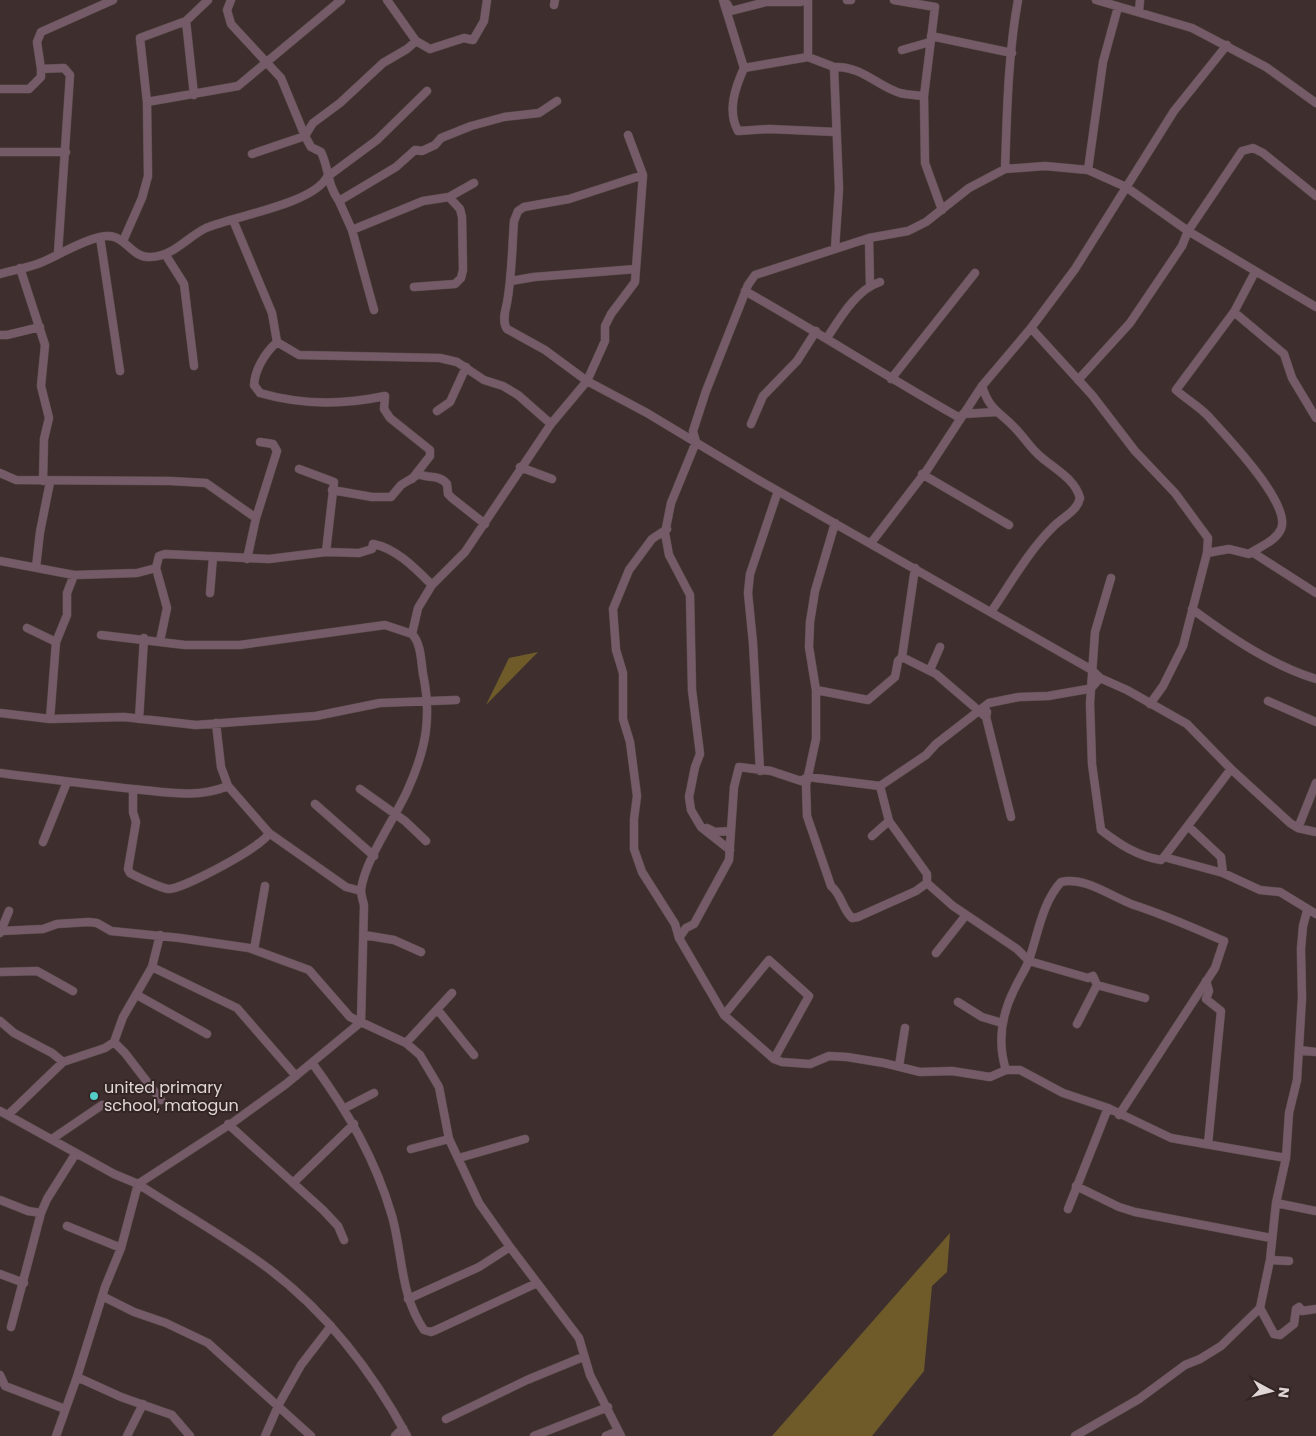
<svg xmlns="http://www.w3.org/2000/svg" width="1316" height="1436" font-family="Poppins,sans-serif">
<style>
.green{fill:#6e5b29}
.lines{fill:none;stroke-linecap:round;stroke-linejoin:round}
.minor-casing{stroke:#5b4d4c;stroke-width:9}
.minor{stroke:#755b68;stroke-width:8}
.poi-dot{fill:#54cdc7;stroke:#332524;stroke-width:2}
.labels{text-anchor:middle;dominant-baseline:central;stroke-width:4;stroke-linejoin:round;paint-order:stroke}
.poi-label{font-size:16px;fill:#e0d6d6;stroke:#332524;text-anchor:start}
</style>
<rect width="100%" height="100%" fill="#3e2f2e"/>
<path class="green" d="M 538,652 L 486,705 L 509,658 Z
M 950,1233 L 947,1272 L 932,1286 L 924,1371 L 872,1436 L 772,1436 Z"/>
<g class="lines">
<defs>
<path id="minor" d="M 231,0 L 227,10 L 231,24 L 281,78 L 305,136 L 252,154
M 387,0 L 416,41
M 487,0 L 484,21 L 473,40 L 464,38 L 430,49 L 416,41 L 407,49 L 383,63 L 340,103 L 313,123 L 305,136 L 311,147 L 321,152 C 329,168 327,185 339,201 L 396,167 L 415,150 L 422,151 L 435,145 L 441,138 L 471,126 L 504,117 L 539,113 L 557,101
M 723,0 L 744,68 C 735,88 727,111 738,131 L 769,129 L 836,132
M 808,0 L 808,57 L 834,67 L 839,189 L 835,248
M 847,0 L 851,0
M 894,0 L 935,7 L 924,96 L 925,163 L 942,210
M 1096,0 L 1192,28 L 1266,67 L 1316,103
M 727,4 L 731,11 L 766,2 L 800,2 L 805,0
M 554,5 L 555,0
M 1139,11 L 1140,0
M 186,21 L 194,95
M 931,36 L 1012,53
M 902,50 L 930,42
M 834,67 C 862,66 877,86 900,93 C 908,95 916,95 924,96
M 744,68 L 808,57
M 0,89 L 29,89 L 41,77 L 41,69
M 147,102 L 140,38 L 186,21 L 208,0
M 0,152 L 66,152
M 1005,169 C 1007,112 1008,55 1018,0
M 1088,170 L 1103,62 L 1118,7
M 643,175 L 569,199 L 524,207 L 518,211 L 514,221 C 512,248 512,275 507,303 C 505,311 502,322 507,329 L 545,350 L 587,381 L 647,413 L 755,478 L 1092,670 L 1100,678 L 1127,690 L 1187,724 L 1231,769 L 1290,823 L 1298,828 L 1316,832
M 339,201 L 352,230 L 423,201 L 449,197 L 474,183
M 233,220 L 272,313 L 277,342 L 299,355 L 440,358 L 457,362 L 484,380 L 503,386 L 518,395 L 551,424
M 352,230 L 374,310
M 100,237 L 120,371
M 869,238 L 870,285
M 123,241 L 142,198 L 148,176 L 147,102 L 238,86 L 341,0
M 58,253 L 70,75 L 64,68 L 41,69 L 37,42 L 41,32 L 113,0
M 165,254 L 184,284 L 194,366
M 20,268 L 45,345 L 41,386 L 49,418 L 44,439 L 43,481
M 0,274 C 13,270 28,268 40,263 C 60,255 78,242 100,237 C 125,230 129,258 150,257 C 173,257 187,237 206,228 C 234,216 313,204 327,177 L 377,140 L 427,91
M 511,281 L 534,277 L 636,269
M 414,287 L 455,284 L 461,278 L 463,270 L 462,217 L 460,209 L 449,197
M 745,291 C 818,332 887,377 960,418
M 1234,312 L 1284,354 L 1292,378 L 1316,418
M 1031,328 L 1092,395 L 1135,451 L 1175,493 L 1208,538 L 1207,553 L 1183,646 L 1163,686 L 1150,704
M 0,335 L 7,335 L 40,327
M 827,338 C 840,318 857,289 880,282
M 277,342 C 265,353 255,369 254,385 L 260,393 C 301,405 343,405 385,396 L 384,409 L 390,418 L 430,450 L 430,456 L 412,479
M 891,379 L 975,273
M 1078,380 L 1130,323 L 1182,246 L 1188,231 L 1242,151 L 1253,148 L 1263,153 L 1316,196
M 982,386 C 990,411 999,411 1015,428 C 1024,437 1030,448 1041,457 C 1055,469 1075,479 1080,498 C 1077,512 1062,517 1052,528 C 1028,552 1011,583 991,612
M 437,411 L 450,402 L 466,367
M 963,414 L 996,412
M 751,424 L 763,396 L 797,361 L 816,331
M 520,467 L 552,479
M 299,469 L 334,482 L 326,552
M 0,473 L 16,480 L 170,481 L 206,483 L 256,518
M 922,474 L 1009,525
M 332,490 L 372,497 L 391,497 L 401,485 L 419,474 C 428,479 439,474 447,484 L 448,494 L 452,498 L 485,524
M 835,523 L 815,591 L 810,622 L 809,647 L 816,690 L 816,739 L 806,785 L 807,816 L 831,886 C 842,895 842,909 852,918 L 858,917 L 916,891 L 927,883 L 927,874 L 889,821 L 880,786
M 667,529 L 652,539 L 629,570 L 613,609 L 616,650 L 623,673 L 623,719 L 630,742 L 637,796 L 634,819 L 634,849 L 642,872 L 675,924 L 679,938 L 724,1015 L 774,1059 L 782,1062 L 810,1064 L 829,1056 L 847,1057 L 884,1063 L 920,1072 L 952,1071 L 990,1077 L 1006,1070 L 1020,1070 L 1063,1093 L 1108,1108 L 1171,1138 L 1286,1158
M 871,543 L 927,470 L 982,386 L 1031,328 L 1075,269 L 1174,111 L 1227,45
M 1252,552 L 1316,593
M 1207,553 L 1229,549 L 1249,554 C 1259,547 1276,541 1281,529 C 1292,504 1226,436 1209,417 C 1200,407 1186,399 1176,390 L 1234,312 L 1255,272
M 247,559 L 256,518 L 277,451 L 273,444 L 260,442
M 0,561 L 74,575 L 137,573 L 156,568 L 159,556 L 165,554 L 269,559 L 326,552 L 359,553 L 372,549 L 373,544 C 396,548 416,569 432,585
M 36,567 L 40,532 L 50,482
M 156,568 L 167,608 L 160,641
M 915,568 L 902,657 L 936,674 L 986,717
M 1111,578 L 1095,632 L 1090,703 L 1092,764 L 1101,830 C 1119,844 1137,856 1161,860 L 1164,857 L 1223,873 L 1260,890 L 1280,892 L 1316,914
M 210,593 L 213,557
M 1192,609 C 1230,637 1271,665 1316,679
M 27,628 L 56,642
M 101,635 L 185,645 L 240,645 L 385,625 L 412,634
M 930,670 L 940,647
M 816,690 L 868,700 L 895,677 L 898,661 L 902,657
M 1268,701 L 1316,722
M 987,712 L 986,717 L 1011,817
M 0,713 L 50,719 L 124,717 L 196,725 L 316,716 L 380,703 L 456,700
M 50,719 L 56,642 L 67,615 L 67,593 L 74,575
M 139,719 L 144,638
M 216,723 L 221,767 L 228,786 L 269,833 L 346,887 L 361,891
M 760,771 L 753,643 L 748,593 L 750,574 L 778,491
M 0,773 C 44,779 89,784 133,789 C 166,792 196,799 228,786
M 133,789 L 133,812 L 136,822 L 128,869 L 130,873 C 137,877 163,889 169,889 C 185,888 264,846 269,833
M 360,789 L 405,821 L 426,841
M 315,804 L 374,856
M 1188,826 L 1221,857 L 1223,873
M 707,828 L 715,832 L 731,831
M 1298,828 L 1316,783
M 872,836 L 889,821
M 43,842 L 67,782
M 730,850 L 701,827 L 691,810 L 689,797 L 695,767 L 700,754 L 692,690 L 690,595 L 669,555 L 665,533 L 671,503 L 696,442 L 693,431 L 706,391 L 748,285 L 755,275 L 869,238 L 908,231 L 926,222 L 969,188 L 1005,169 L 1045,166 L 1088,170 L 1126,187 L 1188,231 L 1316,307
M 1164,857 L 1231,769
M 927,883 L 953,906 L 1017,949 L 1029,961 L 1088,978 L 1093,976 L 1097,985 L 1077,1024
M 1307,911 L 1303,926 L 1301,949 L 1302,998 L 1297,1080 L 1289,1113 L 1286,1158 L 1276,1203 L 1270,1260 L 1260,1308 L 1274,1334 L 1280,1335 L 1294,1324 L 1296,1309 L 1299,1307 L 1302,1311 L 1316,1309
M 1,931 L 43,929 L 57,924 L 89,922 L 97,923 L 111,931 L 180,938 L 249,948 L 309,970 L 350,1017 L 406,1043 L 420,1055 L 439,1087 L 449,1139 L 479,1203 L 510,1247 L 579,1338 L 590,1375 L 621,1436
M 0,933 L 9,911
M 364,935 L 394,940 L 421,952
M 679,938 L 686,928 L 694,924 L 729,860 L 734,787 L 739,767 L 771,771 L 801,781 L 808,777 L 880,786 L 926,755 L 936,744 L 989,703 L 1019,697 L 1048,696 L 1088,689 L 1092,687 L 1100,678
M 254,950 L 265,886
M 936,953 L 966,915
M 152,967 L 237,1008 L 296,1076
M 0,972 L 37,971 L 73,991
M 1206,981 L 1209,991 L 1206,999 L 1221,1011 L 1208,1144
M 1097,985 L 1145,998
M 137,995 L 207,1034
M 958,1002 L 982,1017 L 1002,1023
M 437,1009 L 474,1055
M 724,1015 L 769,960 L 809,996 L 774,1059
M 0,1021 L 14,1033 L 52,1053 L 63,1062
M 114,1042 L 125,1053 L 161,1100
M 406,1043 L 452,993
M 1299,1050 L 1316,1052
M 313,1064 C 348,1112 375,1158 392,1216 C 403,1255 400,1295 424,1330 L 431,1332 L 436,1330 L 537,1283
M 899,1066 L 905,1028
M 1006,1070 C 997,1042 1002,1013 1015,988 C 1019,979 1026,969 1029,960 C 1038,934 1042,903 1061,882 C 1084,876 1112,897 1134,905 C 1165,915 1194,928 1224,941 L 1215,968 L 1119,1115
M 345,1108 L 374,1093
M 0,1111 L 114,1174 L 138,1184 C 181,1212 228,1238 269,1269 C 327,1313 373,1373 407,1436
M 8,1115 L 63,1062 L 105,1048 L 114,1042 L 123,1017 L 152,967 L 160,935
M 228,1124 L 323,1210 L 338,1226 L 344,1240
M 52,1139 L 102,1105
M 411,1149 L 449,1139
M 459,1158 L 525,1139
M 293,1183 L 354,1124
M 1076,1186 L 1119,1207 L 1135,1212 L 1271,1238
M 0,1200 L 28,1211 L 41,1213
M 1276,1203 L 1316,1211
M 1068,1209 L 1108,1108
M 67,1226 L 121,1248
M 1270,1260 L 1289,1261
M 0,1274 L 24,1283
M 102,1296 L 134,1312 L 166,1323 L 208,1343 L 311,1436
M 408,1299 L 479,1267 L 510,1247
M 11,1327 L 41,1213 L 47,1199 L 76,1153
M 0,1375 L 5,1386 L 65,1409
M 77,1377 L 121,1397 L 172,1415 L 190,1436
M 446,1419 L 527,1380 L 583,1357
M 56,1436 L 77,1377 L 105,1287 L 121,1248 L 138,1184 L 235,1121 L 286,1084 L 361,1022 L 364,905 C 363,901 361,895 361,890 C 365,859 395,819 408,789 C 426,749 432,717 423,674 C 421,661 421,643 412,634 L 418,608 L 432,585 L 465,552 L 551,424 L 587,381 L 605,341 L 605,326 L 611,314 L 635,282 L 643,175 L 628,135
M 127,1436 L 143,1404
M 265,1436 L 279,1404 L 301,1365 L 331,1326
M 395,1436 L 403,1428
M 534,1436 L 608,1407
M 606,1436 L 618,1431
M 1075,1436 L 1139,1399 L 1185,1365 L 1200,1359 L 1221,1346 L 1260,1308"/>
</defs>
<use href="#minor" class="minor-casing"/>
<use href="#minor" class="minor"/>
</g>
<circle class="poi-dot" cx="94" cy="1096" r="5"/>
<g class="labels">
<g class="poi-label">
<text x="104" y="1087">united primary<tspan x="104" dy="18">school, matogun</tspan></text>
</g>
</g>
<g transform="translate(1271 1391) rotate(97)" stroke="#332524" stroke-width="4" paint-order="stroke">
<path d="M0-4L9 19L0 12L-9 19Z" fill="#e0d6d6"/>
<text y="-8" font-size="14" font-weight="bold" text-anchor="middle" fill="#e0d6d6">N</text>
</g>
</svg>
